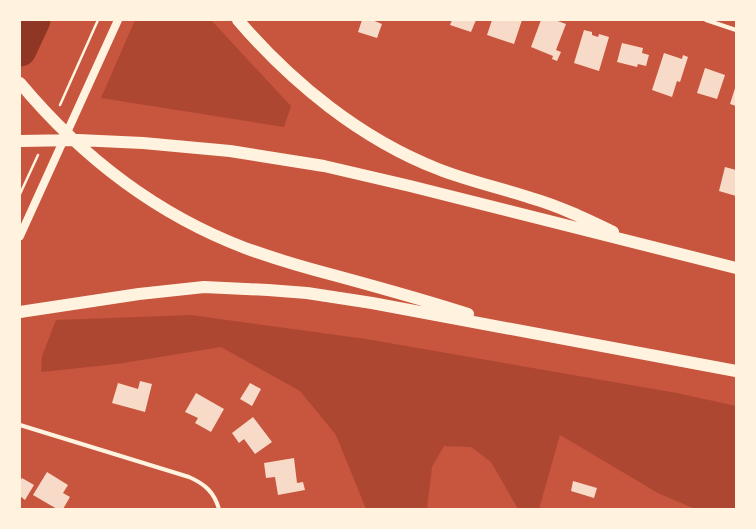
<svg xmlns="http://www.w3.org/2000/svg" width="756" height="529" font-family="'Crimson Pro',serif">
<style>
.green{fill:#ae4732}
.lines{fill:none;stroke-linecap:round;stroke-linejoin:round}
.river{stroke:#8f3625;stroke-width:33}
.building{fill:#f7dbc8}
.path{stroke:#fff3e0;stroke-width:2.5}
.minor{stroke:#fff3e0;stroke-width:4}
.secondary{stroke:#fff3e0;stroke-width:8}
.motorway{stroke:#fff3e0;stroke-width:12}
</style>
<rect width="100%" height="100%" fill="#c8553d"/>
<path class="green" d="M 135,20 L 211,20 L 291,106 L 284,127 L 101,98 Z
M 191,315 L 366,339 L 677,393 L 736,406 L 736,509 L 695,509 L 658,493 L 560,435 L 539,509 L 518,509 L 491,462 L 471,447 L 444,446 L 432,467 L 427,509 L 366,509 L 336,435 L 300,391 L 221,347 L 117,364 L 41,372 L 42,356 L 56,320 Z"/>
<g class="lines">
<path class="river" d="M 20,50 L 34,20"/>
</g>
<path class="building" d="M 362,20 L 372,20 L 382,24 L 377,38 L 358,32 Z
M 452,20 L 476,20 L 471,32 L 450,25 Z
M 492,20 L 522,20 L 514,44 L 487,35 Z
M 541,20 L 555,20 L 566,24 L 556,50 L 561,52 L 557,61 L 552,59 L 553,56 L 531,47 Z
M 584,30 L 592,32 L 592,35 L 598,37 L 599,34 L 609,37 L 599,71 L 574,63 Z
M 622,43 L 643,48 L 642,53 L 649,55 L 646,66 L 638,64 L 637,67 L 617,62 Z
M 664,53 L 682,59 L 683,55 L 688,57 L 680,82 L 677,81 L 672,97 L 652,90 Z
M 705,68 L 725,75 L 717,99 L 697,93 Z
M 736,85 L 736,106 L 730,104 Z
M 725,167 L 736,170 L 736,196 L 719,191 Z
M 140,381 L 152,384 L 145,412 L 112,403 L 118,383 L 138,389 Z
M 250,383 L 261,389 L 252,406 L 240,399 Z
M 196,393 L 224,409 L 211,432 L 195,423 L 198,418 L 185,412 Z
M 253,417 L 272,442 L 255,454 L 244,439 L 239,443 L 232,433 Z
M 294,458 L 297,483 L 303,482 L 305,490 L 278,495 L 275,477 L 266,478 L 264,463 Z
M 47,472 L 68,485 L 63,493 L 70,497 L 63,509 L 57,509 L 33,495 Z
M 22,478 L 34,485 L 25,500 L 20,496 L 20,481 Z
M 573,481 L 597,488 L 594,498 L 571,491 Z"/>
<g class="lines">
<path class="path" d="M 60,105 L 98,20
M 20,194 L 38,155"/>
<path class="minor" d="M 706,20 L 736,30
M 20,425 L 189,477 C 205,484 214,492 219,509"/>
<path class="secondary" d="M 20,236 L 118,20"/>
<path class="motorway" d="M 238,20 C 292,83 361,139 438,169 C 468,181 501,188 531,198 C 559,206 586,219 613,232
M 20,83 C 81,156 156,214 245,248 C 275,259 306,268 337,276 C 381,288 425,300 468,314
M 20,141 L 78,140 L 143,143 L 230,151 L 324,166 L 410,186 L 736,268
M 20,312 L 139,294 L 204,287 L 268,290 L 307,293 L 372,303 L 736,371"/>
</g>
<rect width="756" height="529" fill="none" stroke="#fff3e0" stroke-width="42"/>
</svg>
